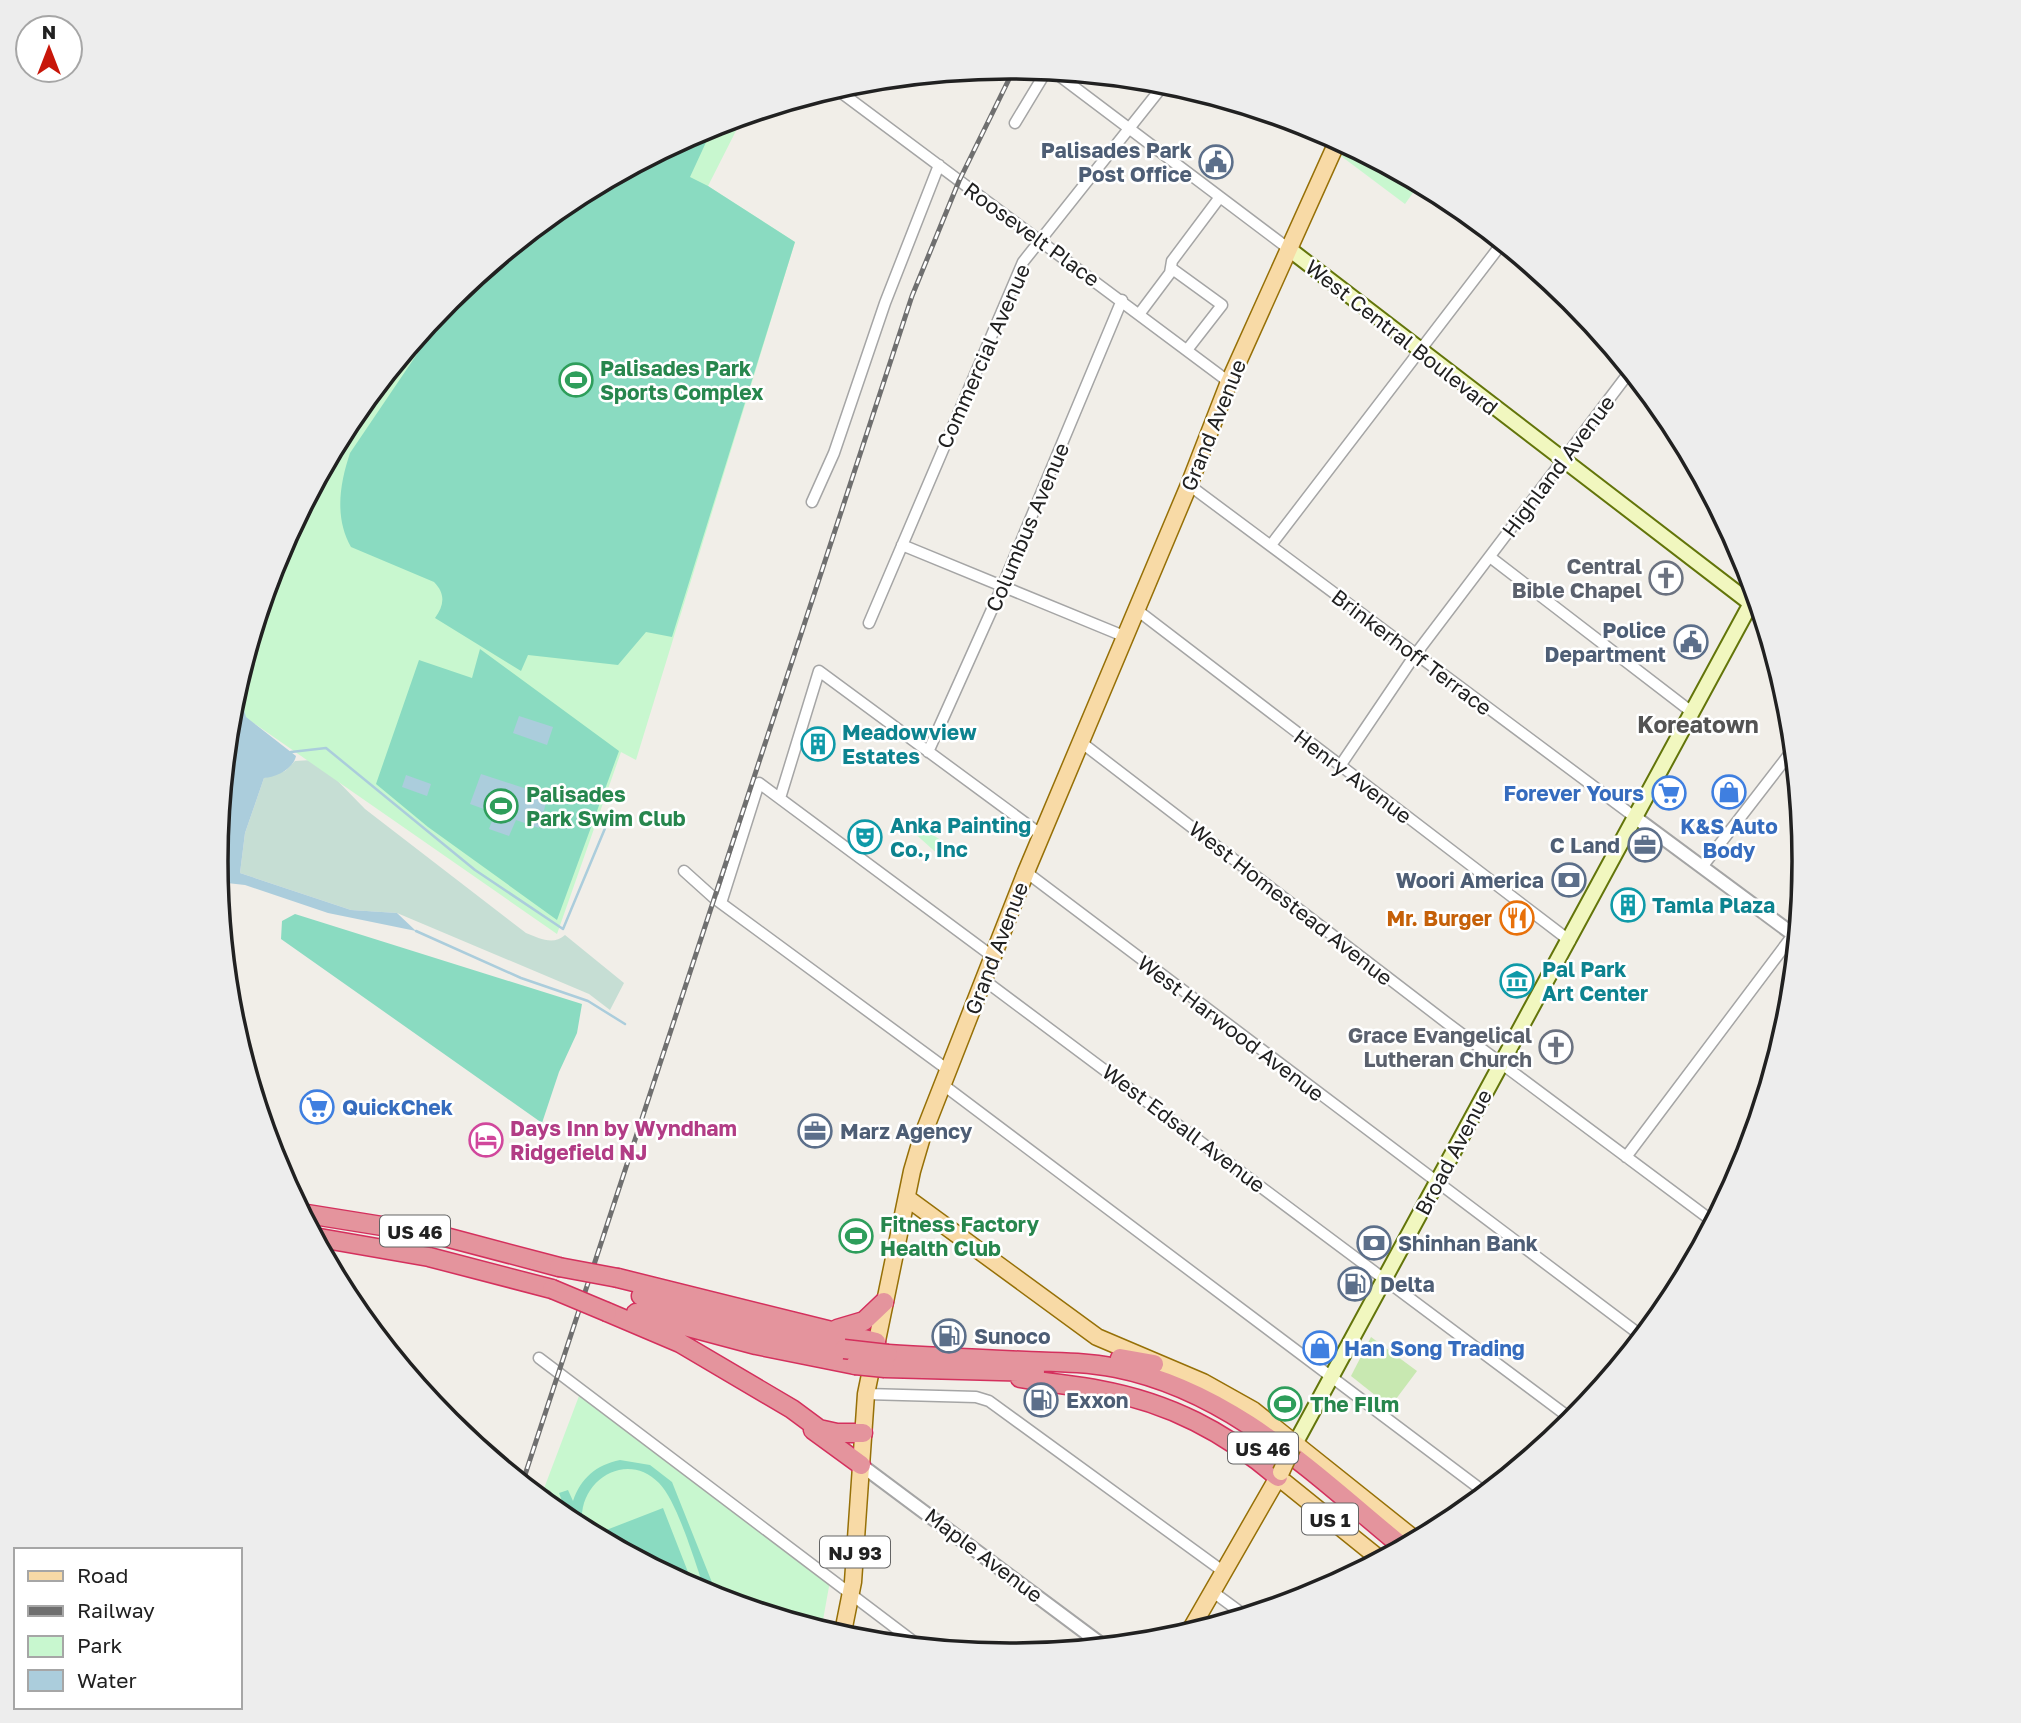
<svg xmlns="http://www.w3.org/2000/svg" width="2021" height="1723" font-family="'Golos Text',sans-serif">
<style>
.grass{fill:#c8e8b1}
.wetland{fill:#c6ded4}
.park{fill:#c8f7cf}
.pitch{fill:#8adbc1}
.water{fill:#abcddc}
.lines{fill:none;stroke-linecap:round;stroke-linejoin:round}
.stream{stroke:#abcddc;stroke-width:2.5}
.minor-casing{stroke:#a5a5a5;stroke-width:13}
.tertiary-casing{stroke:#a5a5a5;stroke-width:16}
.secondary-casing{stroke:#63750a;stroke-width:18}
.primary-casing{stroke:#967007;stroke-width:19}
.motorway-casing{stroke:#d4305d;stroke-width:21}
.minor{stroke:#fff;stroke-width:10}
.tertiary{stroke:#fff;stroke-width:12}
.secondary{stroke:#f1f7bf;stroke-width:14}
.primary{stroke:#f8daa6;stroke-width:16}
.motorway{stroke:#e4949d;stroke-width:18}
.rail-casing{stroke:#6f6f6f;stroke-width:5}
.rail{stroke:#fff;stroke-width:2.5;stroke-dasharray:8;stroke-linecap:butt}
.primary-bridge-casing{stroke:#967007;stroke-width:19;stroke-linecap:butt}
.motorway-bridge-casing{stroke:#d4305d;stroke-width:21;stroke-linecap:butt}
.primary-bridge{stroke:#f8daa6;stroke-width:16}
.motorway-bridge{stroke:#e4949d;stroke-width:18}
.labels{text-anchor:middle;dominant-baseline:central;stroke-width:5;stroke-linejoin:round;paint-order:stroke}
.shield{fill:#fff;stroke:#646464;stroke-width:2}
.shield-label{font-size:19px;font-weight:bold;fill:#212121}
.service-label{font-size:21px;font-weight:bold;fill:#4e5e75;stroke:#fff;text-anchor:start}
.street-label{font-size:21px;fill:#212121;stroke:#fff}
.leisure-label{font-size:21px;font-weight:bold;fill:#27864d;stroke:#fff;text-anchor:start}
.worship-label{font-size:21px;font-weight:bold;fill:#5b616d;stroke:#fff;text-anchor:end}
.culture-label{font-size:21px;font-weight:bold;fill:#0d838f;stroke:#fff;text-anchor:start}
.shop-label{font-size:21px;font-weight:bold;fill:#366cbe;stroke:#fff;text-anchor:start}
.food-label{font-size:21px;font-weight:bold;fill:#c56008;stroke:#fff;text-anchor:end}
.hotel-label{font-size:21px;font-weight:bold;fill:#b23c85;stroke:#fff;text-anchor:start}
.neighbourhood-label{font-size:23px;font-weight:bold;fill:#545454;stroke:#fff}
.rim{fill:none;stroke:#212121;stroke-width:3.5}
</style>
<rect width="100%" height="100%" fill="#f1eee8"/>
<path class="grass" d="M 1371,1337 L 1417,1371 L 1390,1407 L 1351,1376 Z"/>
<path class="wetland" d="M 312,760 L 323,766 L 365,809 L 526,933 C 539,938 553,946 565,935 L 624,983 L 610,1010 L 589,994 L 397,913 L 351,910 L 240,873 L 245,833 L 264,778 L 285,771 L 295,761 Z"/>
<path class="park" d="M 744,115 L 708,186 L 795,242 L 636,760 L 621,752 L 557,934 L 245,717 L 237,685 L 276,557 L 350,420 L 449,299 L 569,200 L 707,127 Z
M 1338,140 L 1420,183 L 1405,204 L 1333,150 Z
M 915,824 L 949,845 L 941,857 L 911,830 Z
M 582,1388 L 830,1581 L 821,1631 L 706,1596 L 569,1522 L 540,1499 Z"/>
<path class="pitch" d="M 714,125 L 690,177 L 708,186 L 795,242 L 672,637 L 646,632 L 618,665 L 528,655 L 521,671 L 435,618 C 444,606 446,594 434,582 L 351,547 C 334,517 340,483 350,453 L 440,320 L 453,296 L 569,200 Z
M 480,649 L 619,751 L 557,920 L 428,827 L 376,784 L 419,660 L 472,678 Z
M 295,914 L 582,1004 L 577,1033 L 559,1072 L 542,1123 L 281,939 L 282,921 Z
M 620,1460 L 650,1465 L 672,1482 L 719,1600 L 707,1596 C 697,1569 678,1502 659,1483 C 624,1447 571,1486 584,1531 L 571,1524 L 559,1493 L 568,1490 L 573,1501 C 581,1478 596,1465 620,1460 Z
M 663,1508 L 695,1590 L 598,1538 L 596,1534 Z"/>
<path class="water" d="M 237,685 L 246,717 L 296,756 C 293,769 277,777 264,778 L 245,833 L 240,873 L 351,910 L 397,913 L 416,931 L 328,913 L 245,885 L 218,882 L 216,861 L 231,706 Z
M 519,716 L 553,727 L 547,745 L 513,733 Z
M 481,774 L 548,796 L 539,828 L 516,820 L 509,836 L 489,829 L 495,813 L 470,804 Z
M 406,775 L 431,784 L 427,796 L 402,787 Z"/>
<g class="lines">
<path class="stream" d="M 291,752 L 326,748 L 475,870 L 563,929 L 606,826
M 416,931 L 521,978 L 588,1001 L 625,1024"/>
<defs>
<path id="minor" d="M 1053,71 L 1289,249
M 835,88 L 1229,382
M 1015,123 L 1047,70
M 1171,268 L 1222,305 L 1187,350
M 1140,313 L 1170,273 L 1172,261 L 1220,197
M 1189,485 L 1636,818
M 812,502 L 834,453 L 885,303 L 939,165
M 902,545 L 1126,637
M 1271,545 L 1503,242
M 1490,557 L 1693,713
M 1137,610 L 1570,941
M 869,623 L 1023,262 L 1166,82
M 1082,743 L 1447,1023 L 1715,1223
M 928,752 L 1002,587 L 1122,300
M 1340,766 L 1415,655 L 1631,370
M 780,798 L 819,671 L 1043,836
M 1702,867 L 1794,748
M 684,871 L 714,898 L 948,1070
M 1026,872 L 1643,1337
M 721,903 L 759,783 L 992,956
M 984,980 L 1574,1421
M 942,1084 L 1487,1494
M 1626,1157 L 1799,927
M 539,1358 L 922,1648
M 866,1394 L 976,1397 L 989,1401 L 1224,1572
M 544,1502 L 546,1496
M 1213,1592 L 1247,1617"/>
<path id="tertiary" d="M 1636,818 L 1798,938
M 861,1465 L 1105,1647"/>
<path id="secondary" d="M 1289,249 L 1762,612
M 1296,1442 L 1756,594"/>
<path id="primary" d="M 907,1198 L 1097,1337 L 1203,1382 L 1253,1410 L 1417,1541
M 1278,1477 L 1381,1560
M 1188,1634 L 1281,1472
M 842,1637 L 853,1582 L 866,1394 L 912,1171 L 922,1137 L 1026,872 L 1189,485 L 1229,382 L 1338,140"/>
<path id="motorway" d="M 301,1213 L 438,1235 L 559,1267
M 314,1237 L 429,1257 L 552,1289
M 618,1278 L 876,1342
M 641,1296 L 742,1325 L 844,1349
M 607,1312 L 680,1343 L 792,1409 L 819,1429 L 837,1433 L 863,1433
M 636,1313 L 756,1345 L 855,1365
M 837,1329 L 864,1321 L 884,1302
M 888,1354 C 934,1357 980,1359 1026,1361 C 1056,1362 1086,1362 1116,1368 C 1232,1391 1316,1476 1404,1548
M 1120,1358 L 1154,1364
M 885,1368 L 1035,1372
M 1020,1378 C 1046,1383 1074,1385 1100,1390 C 1170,1403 1225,1432 1278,1477
M 813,1430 L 861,1465"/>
</defs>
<use href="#minor" class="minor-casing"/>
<use href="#tertiary" class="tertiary-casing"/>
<use href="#secondary" class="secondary-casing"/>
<use href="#primary" class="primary-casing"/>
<use href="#motorway" class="motorway-casing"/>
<use href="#minor" class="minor"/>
<use href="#tertiary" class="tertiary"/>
<use href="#secondary" class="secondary"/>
<use href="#primary" class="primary"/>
<use href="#motorway" class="motorway"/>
<defs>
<path id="rail" d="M 522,1484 L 912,296 L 959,181 L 1015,67"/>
</defs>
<use href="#rail" class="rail-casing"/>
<use href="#rail" class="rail"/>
<defs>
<path id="primary-bridge" d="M 1281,1472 L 1292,1448"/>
<path id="motorway-bridge" d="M 559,1267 L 618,1278
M 552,1289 L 607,1312
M 844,1349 L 888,1354
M 855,1365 L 885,1368"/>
</defs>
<use href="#primary-bridge" class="primary-bridge-casing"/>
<use href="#motorway-bridge" class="motorway-bridge-casing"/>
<use href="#primary-bridge" class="primary-bridge"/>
<use href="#motorway-bridge" class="motorway-bridge"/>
</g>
<defs>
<symbol id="civic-ring" viewBox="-11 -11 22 22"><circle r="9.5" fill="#fff" stroke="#5c6f8a" stroke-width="1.5"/><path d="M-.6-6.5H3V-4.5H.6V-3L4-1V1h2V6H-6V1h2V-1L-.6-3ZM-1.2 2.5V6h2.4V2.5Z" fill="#5c6f8a"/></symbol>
<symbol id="stadium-ring" viewBox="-11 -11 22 22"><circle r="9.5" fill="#fff" stroke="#2e9e5b" stroke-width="1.5"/><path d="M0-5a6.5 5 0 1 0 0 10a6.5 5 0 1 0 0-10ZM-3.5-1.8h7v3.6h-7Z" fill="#2e9e5b"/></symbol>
<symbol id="church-ring" viewBox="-11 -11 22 22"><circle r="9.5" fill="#fff" stroke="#6b7280" stroke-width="1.5"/><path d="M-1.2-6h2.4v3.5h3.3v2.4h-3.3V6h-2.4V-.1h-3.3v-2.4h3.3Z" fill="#6b7280"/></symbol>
<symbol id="building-ring" viewBox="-11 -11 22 22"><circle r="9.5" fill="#fff" stroke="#0f9aa8" stroke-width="1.5"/><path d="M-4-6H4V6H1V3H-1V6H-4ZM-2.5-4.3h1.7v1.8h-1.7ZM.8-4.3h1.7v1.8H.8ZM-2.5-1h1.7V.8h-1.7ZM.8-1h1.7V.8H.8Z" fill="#0f9aa8"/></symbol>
<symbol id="shop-ring" viewBox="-11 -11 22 22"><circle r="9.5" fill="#fff" stroke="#3f7fe0" stroke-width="1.5"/><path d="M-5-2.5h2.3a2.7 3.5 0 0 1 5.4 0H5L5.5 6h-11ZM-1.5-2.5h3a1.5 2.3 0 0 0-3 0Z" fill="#3f7fe0"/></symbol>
<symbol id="supermarket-ring" viewBox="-11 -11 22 22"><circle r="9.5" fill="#fff" stroke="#3f7fe0" stroke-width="1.5"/><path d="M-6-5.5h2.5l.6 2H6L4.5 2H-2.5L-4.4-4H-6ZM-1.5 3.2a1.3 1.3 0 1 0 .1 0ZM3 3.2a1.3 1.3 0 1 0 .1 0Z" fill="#3f7fe0"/></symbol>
<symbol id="theatre-ring" viewBox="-11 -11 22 22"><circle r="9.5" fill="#fff" stroke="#0f9aa8" stroke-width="1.5"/><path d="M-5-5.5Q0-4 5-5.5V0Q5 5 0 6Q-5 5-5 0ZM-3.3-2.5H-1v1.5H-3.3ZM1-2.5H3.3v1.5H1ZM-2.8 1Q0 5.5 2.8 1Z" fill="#0f9aa8"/></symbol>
<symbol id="office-ring" viewBox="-11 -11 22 22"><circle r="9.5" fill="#fff" stroke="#5c6f8a" stroke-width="1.5"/><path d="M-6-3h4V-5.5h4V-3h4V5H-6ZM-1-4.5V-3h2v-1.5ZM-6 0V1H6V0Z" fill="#5c6f8a"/></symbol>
<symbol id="bank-ring" viewBox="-11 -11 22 22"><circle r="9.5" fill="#fff" stroke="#5c6f8a" stroke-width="1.5"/><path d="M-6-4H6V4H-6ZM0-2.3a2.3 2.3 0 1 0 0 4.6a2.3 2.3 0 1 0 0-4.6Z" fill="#5c6f8a"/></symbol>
<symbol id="restaurant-ring" viewBox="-11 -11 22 22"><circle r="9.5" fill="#fff" stroke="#e8710a" stroke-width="1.5"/><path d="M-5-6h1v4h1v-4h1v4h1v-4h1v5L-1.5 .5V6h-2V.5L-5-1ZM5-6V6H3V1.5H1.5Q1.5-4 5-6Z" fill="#e8710a"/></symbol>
<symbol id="museum-ring" viewBox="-11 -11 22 22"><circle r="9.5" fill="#fff" stroke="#0f9aa8" stroke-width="1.5"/><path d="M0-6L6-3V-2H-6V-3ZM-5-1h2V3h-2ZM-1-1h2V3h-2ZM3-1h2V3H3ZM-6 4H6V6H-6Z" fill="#0f9aa8"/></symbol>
<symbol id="hotel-ring" viewBox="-11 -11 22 22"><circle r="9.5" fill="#fff" stroke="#d1479c" stroke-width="1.5"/><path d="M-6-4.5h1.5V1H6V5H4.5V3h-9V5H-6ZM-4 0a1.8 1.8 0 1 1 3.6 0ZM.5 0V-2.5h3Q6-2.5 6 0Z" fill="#d1479c"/></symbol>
<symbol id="fuel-ring" viewBox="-11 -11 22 22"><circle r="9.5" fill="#fff" stroke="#5c6f8a" stroke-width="1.5"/><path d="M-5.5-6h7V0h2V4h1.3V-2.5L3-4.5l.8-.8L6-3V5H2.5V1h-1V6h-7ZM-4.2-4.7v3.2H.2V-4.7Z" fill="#5c6f8a"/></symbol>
</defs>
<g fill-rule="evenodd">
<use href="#civic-ring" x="1197" y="143" width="38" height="38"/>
<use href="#stadium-ring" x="557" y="361" width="38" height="38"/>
<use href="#church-ring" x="1647" y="559" width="38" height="38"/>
<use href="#civic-ring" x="1672" y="623" width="38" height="38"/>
<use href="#building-ring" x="799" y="725" width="38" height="38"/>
<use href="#shop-ring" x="1710" y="773" width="38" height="38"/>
<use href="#supermarket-ring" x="1650" y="774" width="38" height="38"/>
<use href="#stadium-ring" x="482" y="787" width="38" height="38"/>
<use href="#theatre-ring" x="846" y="818" width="38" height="38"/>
<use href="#office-ring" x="1626" y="826" width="38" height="38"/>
<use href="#bank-ring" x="1550" y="861" width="38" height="38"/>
<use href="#building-ring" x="1609" y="886" width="38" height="38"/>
<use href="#restaurant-ring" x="1498" y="899" width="38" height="38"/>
<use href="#museum-ring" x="1498" y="962" width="38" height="38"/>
<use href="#church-ring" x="1537" y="1028" width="38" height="38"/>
<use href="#supermarket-ring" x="298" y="1088" width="38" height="38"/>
<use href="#office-ring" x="796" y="1112" width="38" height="38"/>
<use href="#hotel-ring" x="467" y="1121" width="38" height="38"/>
<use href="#stadium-ring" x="837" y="1217" width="38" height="38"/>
<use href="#bank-ring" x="1355" y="1224" width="38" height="38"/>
<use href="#fuel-ring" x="1336" y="1265" width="38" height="38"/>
<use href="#fuel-ring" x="930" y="1317" width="38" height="38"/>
<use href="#shop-ring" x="1301" y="1329" width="38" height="38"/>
<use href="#fuel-ring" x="1022" y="1381" width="38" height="38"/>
<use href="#stadium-ring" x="1266" y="1385" width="38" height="38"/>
</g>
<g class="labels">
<g class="shield">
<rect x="380" y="1215.5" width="70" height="31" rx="5"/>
<rect x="1228" y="1432.5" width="70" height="31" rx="5"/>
<rect x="1302" y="1503.5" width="56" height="31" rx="5"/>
<rect x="820" y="1536.5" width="70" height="31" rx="5"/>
</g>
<g class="shield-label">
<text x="415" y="1231">US 46</text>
<text x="1263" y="1448">US 46</text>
<text x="1330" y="1519">US 1</text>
<text x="855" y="1552">NJ 93</text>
</g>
<g class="service-label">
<text x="1192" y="150" text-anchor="end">Palisades Park<tspan x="1192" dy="24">Post Office</tspan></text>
<text x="1666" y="630" text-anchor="end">Police<tspan x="1666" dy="24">Department</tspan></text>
<text x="1620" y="845" text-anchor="end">C Land</text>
<text x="1544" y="880" text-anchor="end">Woori America</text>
<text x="840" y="1131">Marz Agency</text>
<text x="1398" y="1243">Shinhan Bank</text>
<text x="1380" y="1284">Delta</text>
<text x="974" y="1336">Sunoco</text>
<text x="1066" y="1400">Exxon</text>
</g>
<g class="street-label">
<text transform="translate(1032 234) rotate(36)">Roosevelt Place</text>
<text transform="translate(1402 337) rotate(38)">West Central Boulevard</text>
<text transform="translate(983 356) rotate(-66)">Commercial Avenue</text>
<text transform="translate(1213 425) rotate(-68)">Grand Avenue</text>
<text transform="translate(1558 466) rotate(-53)">Highland Avenue</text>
<text transform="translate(1027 527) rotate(-67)">Columbus Avenue</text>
<text transform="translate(1412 652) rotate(37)">Brinkerhoff Terrace</text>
<text transform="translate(1353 776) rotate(37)">Henry Avenue</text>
<text transform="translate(1291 903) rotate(38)">West Homestead Avenue</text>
<text transform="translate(996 948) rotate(-69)">Grand Avenue</text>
<text transform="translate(1231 1028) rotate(37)">West Harwood Avenue</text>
<text transform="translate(1184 1128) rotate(37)">West Edsall Avenue</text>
<text transform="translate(1453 1152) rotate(-62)">Broad Avenue</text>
<text transform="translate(984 1555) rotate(37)">Maple Avenue</text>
</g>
<g class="leisure-label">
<text x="600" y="368">Palisades Park<tspan x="600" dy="24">Sports Complex</tspan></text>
<text x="526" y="794">Palisades<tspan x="526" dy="24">Park Swim Club</tspan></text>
<text x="880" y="1224">Fitness Factory<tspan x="880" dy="24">Health Club</tspan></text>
<text x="1310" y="1404">The FIlm</text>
</g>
<g class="worship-label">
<text x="1642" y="566">Central<tspan x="1642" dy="24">Bible Chapel</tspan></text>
<text x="1532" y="1035">Grace Evangelical<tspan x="1532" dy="24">Lutheran Church</tspan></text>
</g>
<g class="culture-label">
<text x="842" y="732">Meadowview<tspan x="842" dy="24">Estates</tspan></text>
<text x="890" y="825">Anka Painting<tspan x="890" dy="24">Co., Inc</tspan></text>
<text x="1652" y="905">Tamla Plaza</text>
<text x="1542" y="969">Pal Park<tspan x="1542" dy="24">Art Center</tspan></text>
</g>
<g class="shop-label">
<text x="1644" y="793" text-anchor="end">Forever Yours</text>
<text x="1729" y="826" text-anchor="middle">K&amp;S Auto<tspan x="1729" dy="24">Body</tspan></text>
<text x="342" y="1107">QuickChek</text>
<text x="1344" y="1348">Han Song Trading</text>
</g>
<g class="food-label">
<text x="1492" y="918">Mr. Burger</text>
</g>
<g class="hotel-label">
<text x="510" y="1128">Days Inn by Wyndham<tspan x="510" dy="24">Ridgefield NJ</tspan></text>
</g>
<g class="neighbourhood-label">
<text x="1698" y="724">Koreatown</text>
</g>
</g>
<path d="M0 0H2021V1723H0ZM228 861a782 782 0 1 1 1564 0a782 782 0 1 1-1564 0Z" fill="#ededed" fill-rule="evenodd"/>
<path class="rim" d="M228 861a782 782 0 1 1 1564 0a782 782 0 1 1-1564 0Z"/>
<rect x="14" y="1548" width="228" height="161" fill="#ffffff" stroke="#a6a6a6" stroke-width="2"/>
<rect x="28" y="1571" width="35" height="10" fill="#f8daa6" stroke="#a6a6a6" stroke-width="2"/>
<text x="77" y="1583" font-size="21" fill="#212121">Road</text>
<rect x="28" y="1606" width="35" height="10" fill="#6f6f6f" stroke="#a6a6a6" stroke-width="2"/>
<text x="77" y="1618" font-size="21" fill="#212121">Railway</text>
<rect x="28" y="1636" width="35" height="21" fill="#c8f7cf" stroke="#a6a6a6" stroke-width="2"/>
<text x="77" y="1653" font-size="21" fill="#212121">Park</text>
<rect x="28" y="1670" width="35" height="21" fill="#abcddc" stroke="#a6a6a6" stroke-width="2"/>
<text x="77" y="1688" font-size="21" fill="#212121">Water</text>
<g transform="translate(49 49)"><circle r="33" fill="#ffffff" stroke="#a6a6a6" stroke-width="2"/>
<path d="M0-5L12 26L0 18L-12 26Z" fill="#c81609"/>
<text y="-10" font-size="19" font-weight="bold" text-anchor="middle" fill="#212121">N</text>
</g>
</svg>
